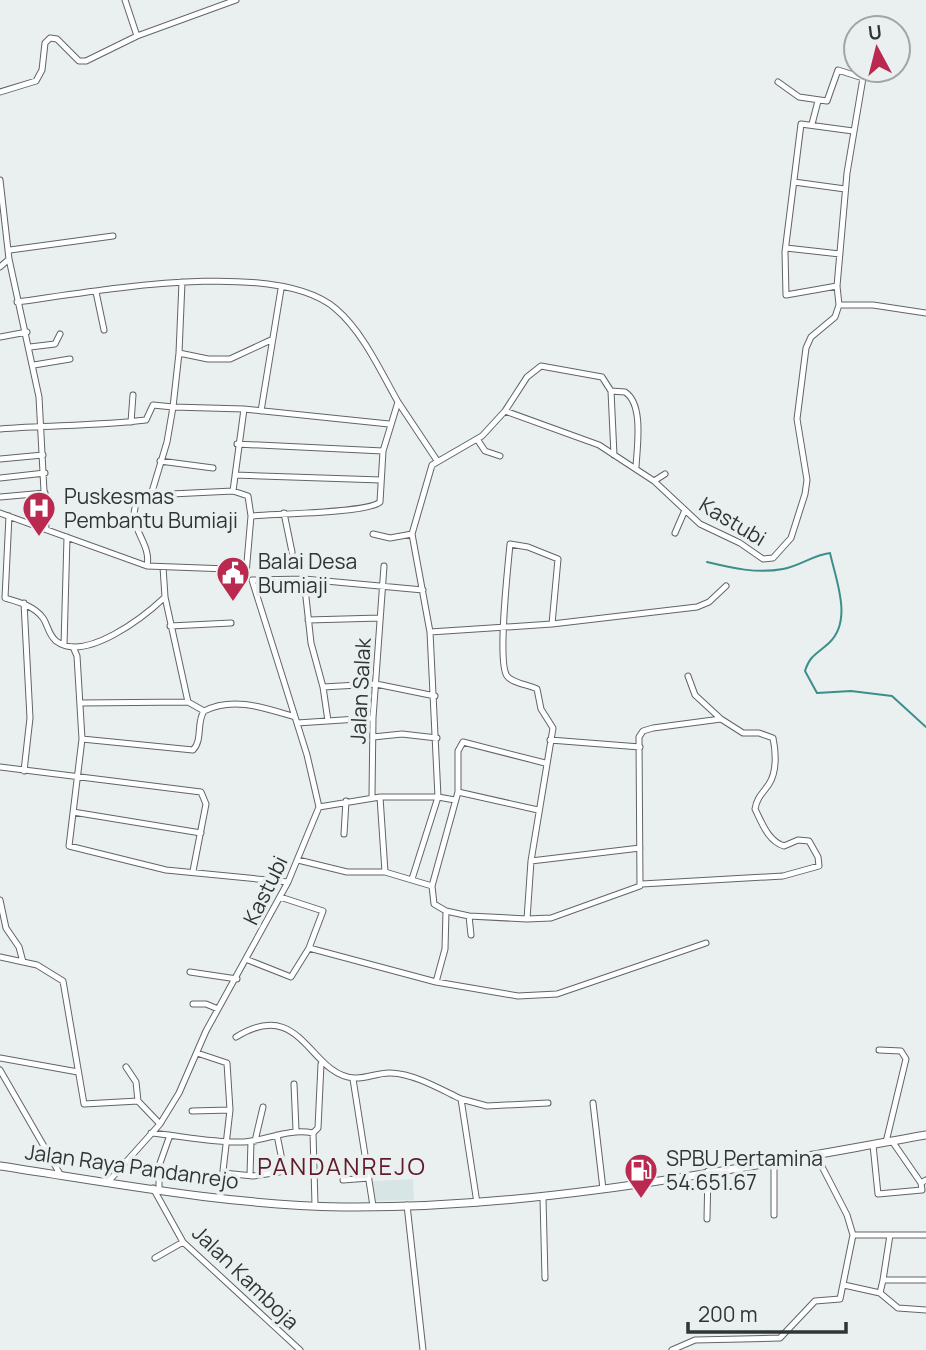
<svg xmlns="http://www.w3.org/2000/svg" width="926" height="1350" font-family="Manrope,sans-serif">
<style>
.built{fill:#d7e6e5}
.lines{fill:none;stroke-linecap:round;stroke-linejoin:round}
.stream{stroke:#3d8e8a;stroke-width:2}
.minor-casing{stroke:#606565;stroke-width:7}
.major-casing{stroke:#606565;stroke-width:9}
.minor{stroke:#fff;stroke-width:5}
.major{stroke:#fff;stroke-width:7}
.labels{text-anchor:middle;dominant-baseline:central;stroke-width:7;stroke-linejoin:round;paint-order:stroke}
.poi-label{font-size:21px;fill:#313434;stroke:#eaf0f0;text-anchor:start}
.street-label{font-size:21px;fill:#313434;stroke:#eaf0f0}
.quarter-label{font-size:24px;letter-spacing:2px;fill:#5f1a2a;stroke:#eaf0f0}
</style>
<rect width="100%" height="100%" fill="#eaf0f0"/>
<path class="built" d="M 413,1179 L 414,1200 L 375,1201 L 372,1181 Z"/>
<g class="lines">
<path class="stream" d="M 707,562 C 732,568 757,574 783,569 C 800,566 813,555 830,553 C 836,580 853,621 829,643 C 817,654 810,655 805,671 L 817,693 L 851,691 L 892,696 L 926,727"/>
<defs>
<path id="minor" d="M 125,0 L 137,36
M 0,92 L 36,81 L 42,70 L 45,43 L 50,38 L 57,39 L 79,61 L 86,61 L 137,36 L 236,0
M 812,124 L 818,101
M 0,180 L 9,259 L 39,397 L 46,529
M 794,182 L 845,189
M 786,248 L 840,254
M 10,250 L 113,236
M 0,267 L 9,259
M 182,282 L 179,353 L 208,359 L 230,359 L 271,340
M 837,286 L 786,295 L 785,252 L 801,124 L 853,131
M 96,292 L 104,330
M 17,302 C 92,292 276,257 336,309 C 363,332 381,372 398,402 L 383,451 L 380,502 C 369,513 273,514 251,516 L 246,574
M 839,305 L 873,305 L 926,313
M 0,337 L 27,332
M 30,347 L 55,344 L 60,334
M 179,353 L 173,407 L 244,409 L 233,491 L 248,496 L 251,516
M 34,365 L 70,359
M 611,391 L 625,392 C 644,404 637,447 636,467
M 398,402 L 436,459
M 244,409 L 389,424
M 261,411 L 281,289
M 505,411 L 527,377 L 541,366 L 602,377 L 611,391 L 614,455
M 131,422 L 133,395
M 0,429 C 49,425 97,426 146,420 L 153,405 L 173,407 L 167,442 L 151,495 L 233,491
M 477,439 L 485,451 L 500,456
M 237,444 L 383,451
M 0,459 L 43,455
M 160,461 L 213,468
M 235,475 L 381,480
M 0,478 L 45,473
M 654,481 L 665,474
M 0,497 L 45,493
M 0,513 L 147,566 L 228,569 L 246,574
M 284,513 L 292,552
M 9,516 L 5,598 C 19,602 34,606 43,618 C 48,625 48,634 56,641 C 85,663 144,617 165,597 L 163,567
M 675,533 L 685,510
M 373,534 L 390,538 L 412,534
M 147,566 C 152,543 127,527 136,505 L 151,495
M 304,579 L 311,643 L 323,687 L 376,684 L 435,696
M 252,580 L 304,579 L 423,590
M 165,597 L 188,702 L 204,711 C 233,696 265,708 295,717
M 24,603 L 30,718 L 24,771
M 308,620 L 380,618
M 552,624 L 558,559 L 528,547 L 510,544 C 508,567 497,662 507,676 C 512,683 529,685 537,689 L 541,709 L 553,728 L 531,861 L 640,848
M 170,626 L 231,623
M 430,632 L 412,534 L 432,465 L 482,436 L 505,411 L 599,445 L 654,481 L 700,524 L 740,543 L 763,559 L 773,558 L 791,538 L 805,494 L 807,480 L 797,419 L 806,348 L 811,337 L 835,317 L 839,305 L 837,286 L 847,173 L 863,78 L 838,70 L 827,101 L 799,97 L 778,82
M 64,645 L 67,537
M 73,647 L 77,656 L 82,739 L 69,846 L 166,870 L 288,882
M 323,687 L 328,721
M 80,703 L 188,702
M 297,723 L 373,718
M 373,737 L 402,734 L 437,738
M 82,739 L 193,750 C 203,740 196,723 204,711
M 550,740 L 640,747
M 0,767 L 201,792 L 206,804 L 193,871
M 458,792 L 458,751 L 463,742 L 545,763
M 372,796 L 373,718 L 384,566
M 380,797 L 438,797 L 412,879
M 455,800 L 438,797 L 430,632 L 552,624 L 697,607 L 709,602 L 726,586
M 73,812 L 201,833
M 344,834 L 346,801
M 298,860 L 347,872 L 385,872 L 380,797 L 319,807
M 531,861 L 527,919 L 551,918 L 640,886 L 639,737 L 643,731 L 653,728 L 721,719 L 695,695 L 688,676
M 385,872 L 432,886
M 642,884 L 783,876 L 819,866 L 818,857 L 809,841 L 798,840 L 784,846 C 768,841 762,823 755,809 C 757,797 763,793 769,784 C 777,772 776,752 773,738 L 759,733 L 743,733 L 721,719
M 280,897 L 323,911 L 309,948
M 0,900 L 6,928 L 19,947 L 23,962
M 469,916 L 471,935
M 527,919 L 469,916 L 446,911 L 434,904 L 432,886 L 458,792 L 538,810
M 0,957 L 37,965 L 63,981 L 84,1104 L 138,1101 L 160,1124
M 248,960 L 291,977 L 309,948 L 436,982 L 518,996 L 557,994 L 706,943
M 190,972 L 237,979
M 436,982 L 445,949 L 446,911
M 193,1004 L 206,1004 L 218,1009
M 236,1037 C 302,996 309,1075 354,1078 C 366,1079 379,1072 391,1073 C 415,1074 440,1089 461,1099
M 879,1050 L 901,1051 L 906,1059 L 886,1142
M 197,1053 L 227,1063 L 230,1110
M 0,1058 L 78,1072
M 126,1067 L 136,1082 L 138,1101
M 0,1070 L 60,1174
M 353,1079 L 373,1206
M 294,1084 L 296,1130
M 593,1103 L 603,1189
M 192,1111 L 230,1110 L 220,1197
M 151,1133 C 182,1136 213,1143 244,1142 C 268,1140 289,1128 313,1133 L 315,1205
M 313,1133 L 318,1128 L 321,1064
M 255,1141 L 263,1107
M 892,1141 L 921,1183
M 873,1145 L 878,1194 L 922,1190 L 921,1183 L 926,1180
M 816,1155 L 847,1215 L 853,1235 L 926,1235
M 223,1173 L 253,1176 L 279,1172 L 281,1155 L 277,1135
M 250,1175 L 251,1141
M 343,1180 L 369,1178
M 108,1182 L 160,1124 L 179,1093 L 206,1031 L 288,882 L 319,807 L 307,755 L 252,580
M 153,1188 L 183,1242 L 300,1350
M 159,1189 L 159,1166 L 170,1135
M 543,1198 L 545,1278
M 477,1203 L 461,1099 L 487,1106 L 548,1103
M 407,1205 L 423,1350
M 774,1215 L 774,1161
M 707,1219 L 708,1171
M 890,1235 L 883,1280 L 926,1280
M 155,1258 L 183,1242
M 844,1285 L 880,1293 L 883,1280
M 880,1293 L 898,1308 L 926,1310
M 672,1350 L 695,1340 L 780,1338 L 815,1301 L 840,1299 L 853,1235"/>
<path id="major" d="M 0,1166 C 113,1183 228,1205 342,1207 C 539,1209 733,1169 926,1135"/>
</defs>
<use href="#minor" class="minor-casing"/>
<use href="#major" class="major-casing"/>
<use href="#minor" class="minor"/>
<use href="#major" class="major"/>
</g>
<defs>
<symbol id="hospital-pin" viewBox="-11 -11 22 30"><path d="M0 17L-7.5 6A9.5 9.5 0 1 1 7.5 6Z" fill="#b92950" stroke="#eaf0f0"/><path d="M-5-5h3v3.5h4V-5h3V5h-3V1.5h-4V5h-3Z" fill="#fff"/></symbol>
<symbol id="civic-pin" viewBox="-11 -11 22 30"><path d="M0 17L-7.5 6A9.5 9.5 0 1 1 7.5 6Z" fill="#b92950" stroke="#eaf0f0"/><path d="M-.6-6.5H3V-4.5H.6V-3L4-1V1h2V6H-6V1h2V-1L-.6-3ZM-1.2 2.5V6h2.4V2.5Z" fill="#fff"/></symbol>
<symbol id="fuel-pin" viewBox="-11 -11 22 30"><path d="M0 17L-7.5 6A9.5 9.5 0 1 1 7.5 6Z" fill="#b92950" stroke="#eaf0f0"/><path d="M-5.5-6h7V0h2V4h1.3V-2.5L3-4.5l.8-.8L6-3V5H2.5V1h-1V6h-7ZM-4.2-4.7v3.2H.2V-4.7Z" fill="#fff"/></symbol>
</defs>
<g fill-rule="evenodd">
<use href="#hospital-pin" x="20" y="489" width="38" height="52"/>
<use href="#civic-pin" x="214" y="554" width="38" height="52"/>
<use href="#fuel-pin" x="622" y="1151" width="38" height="52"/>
</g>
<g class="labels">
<g class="poi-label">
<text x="64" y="496">Puskesmas<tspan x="64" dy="24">Pembantu Bumiaji</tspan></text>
<text x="258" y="561">Balai Desa<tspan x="258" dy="24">Bumiaji</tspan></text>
<text x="666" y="1158">SPBU Pertamina<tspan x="666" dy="24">54.651.67</tspan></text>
</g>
<g class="street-label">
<text transform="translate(733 521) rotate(31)">Kastubi</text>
<text transform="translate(360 691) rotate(-87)">Jalan Salak</text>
<text transform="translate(265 890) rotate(-64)">Kastubi</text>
<text transform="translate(132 1166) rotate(8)">Jalan Raya Pandanrejo</text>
<text transform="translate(246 1277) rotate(44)">Jalan Kamboja</text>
</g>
<g class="quarter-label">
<text x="342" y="1165">PANDANREJO</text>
</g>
</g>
<g transform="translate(877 49) rotate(353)"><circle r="33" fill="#eaf0f0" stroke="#a0a5a5" stroke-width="2"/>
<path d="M0-5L12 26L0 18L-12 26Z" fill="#b92950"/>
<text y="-10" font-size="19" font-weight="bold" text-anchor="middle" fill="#313434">U</text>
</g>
<path d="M688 1322v10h158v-10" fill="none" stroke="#313434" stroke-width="3.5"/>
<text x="698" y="1322" font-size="21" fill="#313434" stroke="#eaf0f0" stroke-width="5" paint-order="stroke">200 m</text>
</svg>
